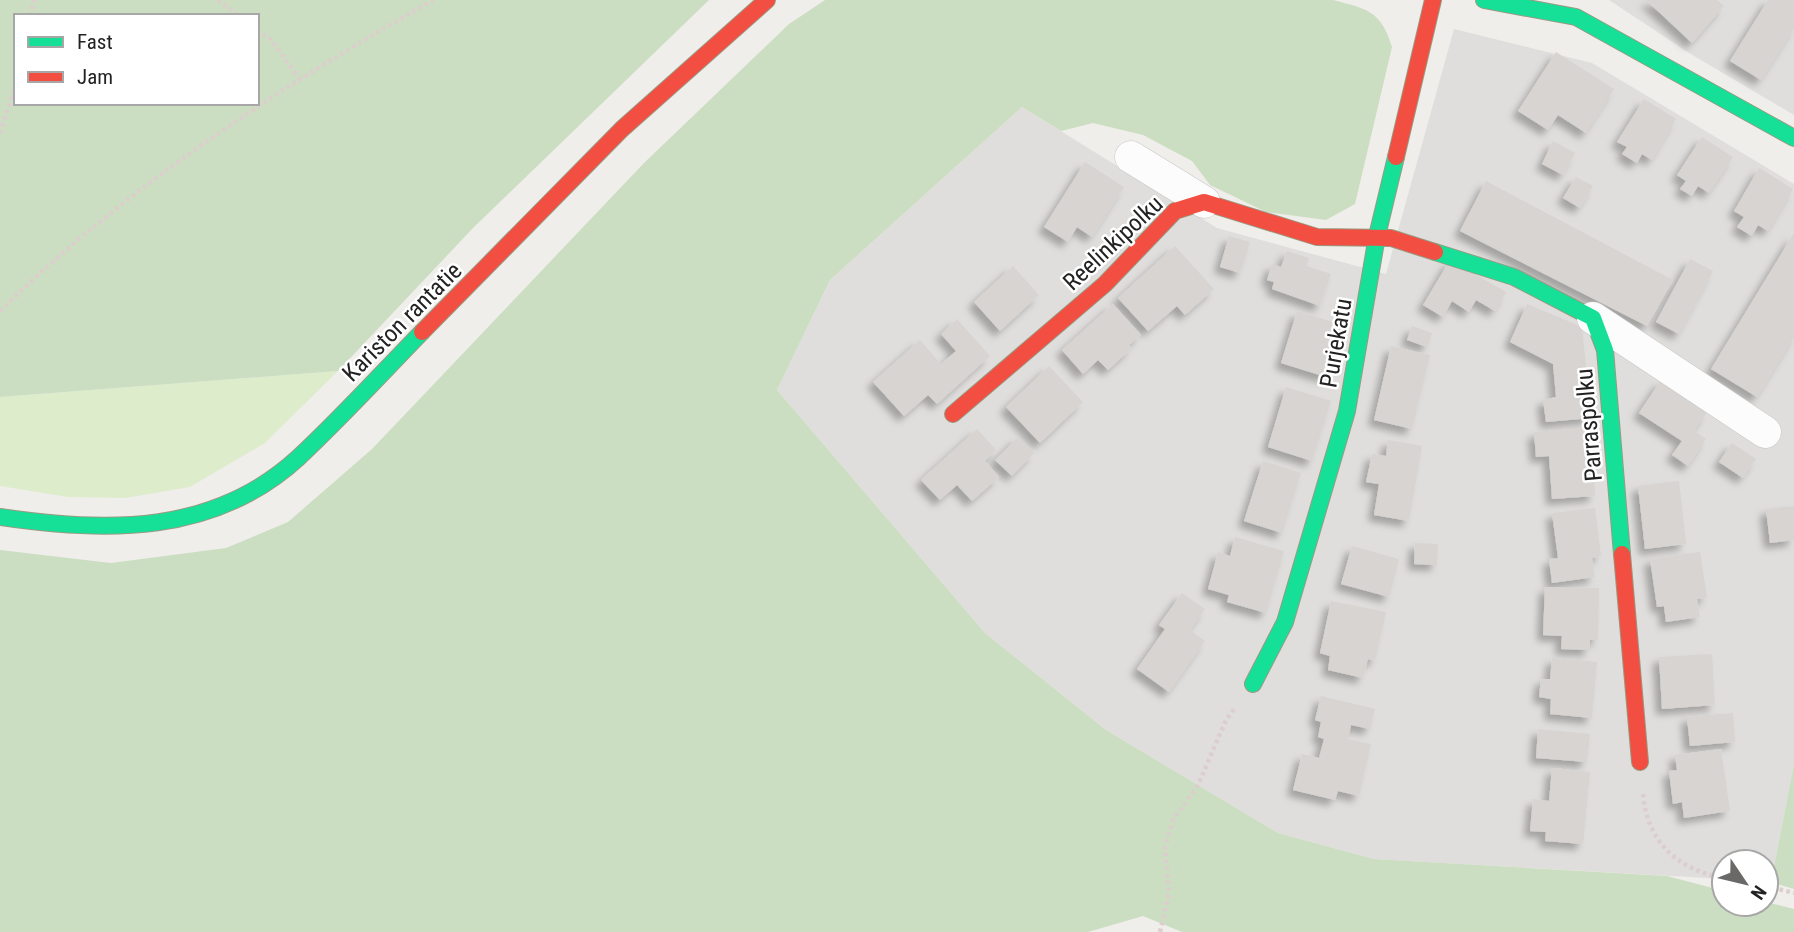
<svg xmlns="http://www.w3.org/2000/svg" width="1794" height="932" font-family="'Roboto Condensed',sans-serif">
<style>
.residential{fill:#dfdedc}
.grass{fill:#ddeccb}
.forest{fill:#cbdec1;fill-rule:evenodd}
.building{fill:#d7d4d2;filter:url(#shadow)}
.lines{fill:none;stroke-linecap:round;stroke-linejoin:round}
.street-casing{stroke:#c9c8c7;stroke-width:33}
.fast-casing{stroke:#999a82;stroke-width:18}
.jam-casing{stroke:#999a82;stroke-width:18}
.path{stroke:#dccecd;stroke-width:4.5;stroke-dasharray:3.5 3.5;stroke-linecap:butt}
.street{stroke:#fdfcfc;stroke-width:32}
.fast{stroke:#16e098;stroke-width:16}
.jam{stroke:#f24e42;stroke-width:16}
.labels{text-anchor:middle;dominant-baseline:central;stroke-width:5;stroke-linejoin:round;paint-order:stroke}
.street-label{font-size:24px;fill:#222;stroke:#fff}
</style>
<defs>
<filter id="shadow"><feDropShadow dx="-6" dy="6" stdDeviation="3.5" flood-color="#0004"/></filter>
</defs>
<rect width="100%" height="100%" fill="#f0eeeb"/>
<path class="residential" d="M 1609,0 L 1794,0 L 1794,115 L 1689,53 Z
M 1454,29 L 1592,63 L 1794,184 L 1794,764 L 1771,882 L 1766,882 L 1766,862 L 1724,862 L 1724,879 L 1374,859 L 1278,833 L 1106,730 L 985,633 L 777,390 L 830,280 L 1022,107 L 1217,228 L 1386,274 Z"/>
<path class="grass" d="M 338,371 L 265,443 L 190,487 L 125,498 L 68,497 L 0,486 L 0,397 Z"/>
<path class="forest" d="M 0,0 L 709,0 L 474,227 L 338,371 L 0,397 ZM 16,16 L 257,16 L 257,103 L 16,103 Z
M 825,0 L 1333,0 C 1368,9 1381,11 1392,47 L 1355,204 L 1326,220 L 1266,212 L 1210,185 L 1192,161 L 1143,135 L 1093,123 L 1061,131 L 1022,107 L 830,280 L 777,390 L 985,633 L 1106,730 L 1278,833 L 1374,859 L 1667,876 L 1724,891 L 1724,904 L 1766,902 L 1794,909 L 1794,932 L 1182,932 L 1143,916 L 1088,932 L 0,932 L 0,550 L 111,563 L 226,548 L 288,522 L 372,449 L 644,163 L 789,24 Z
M 1794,764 L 1794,889 L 1771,882 Z"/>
<path class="building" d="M 1646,0 L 1717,0 L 1724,6 L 1692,43 Z
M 1768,0 L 1794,0 L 1794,28 L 1761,80 L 1730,61 Z
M 1556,52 L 1614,89 L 1586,133 L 1558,115 L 1548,130 L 1518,111 Z
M 1644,99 L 1676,119 L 1652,160 L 1642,154 L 1637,163 L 1622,154 L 1627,147 L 1617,142 Z
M 1702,137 L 1733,157 L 1709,193 L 1698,186 L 1692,196 L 1680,189 L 1686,181 L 1677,175 Z
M 1553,141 L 1575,153 L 1563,175 L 1542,164 Z
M 1085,162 L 1124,187 L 1092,237 L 1077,227 L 1068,242 L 1044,227 Z
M 1759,168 L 1793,189 L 1768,231 L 1758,225 L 1752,236 L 1737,227 L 1744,217 L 1734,211 Z
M 1576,177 L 1593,186 L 1580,208 L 1563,198 Z
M 1486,181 L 1673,280 L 1647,326 L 1460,231 Z
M 1794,233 L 1794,337 L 1757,397 L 1711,369 Z
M 1229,236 L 1250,242 L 1240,273 L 1220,267 Z
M 1175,246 L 1214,289 L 1185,315 L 1177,306 L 1148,331 L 1118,298 Z
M 1287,251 L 1309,258 L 1306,266 L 1331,274 L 1320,306 L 1272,289 L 1274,282 L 1267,280 L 1272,264 L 1281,267 Z
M 1690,259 L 1713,271 L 1679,334 L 1656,322 Z
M 1450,260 L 1506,292 L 1495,311 L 1476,300 L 1469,312 L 1452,301 L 1443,317 L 1423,305 Z
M 1013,266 L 1039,295 L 1000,331 L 974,302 Z
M 1113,304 L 1141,335 L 1129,345 L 1132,348 L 1108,370 L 1098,360 L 1083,374 L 1062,350 Z
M 1527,304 L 1582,327 L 1591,418 L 1546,422 L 1543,400 L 1556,397 L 1553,364 L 1510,342 Z
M 1297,311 L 1342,325 L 1326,377 L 1281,363 Z
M 957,319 L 990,356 L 937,404 L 928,395 L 904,416 L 873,382 L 920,340 L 941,364 L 956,351 L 941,334 Z
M 1412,326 L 1432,333 L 1427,347 L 1407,340 Z
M 1391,346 L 1430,355 L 1412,429 L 1374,420 Z
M 1049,366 L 1083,402 L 1040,443 L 1006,407 Z
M 1661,380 L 1707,412 L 1694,431 L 1706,439 L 1688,466 L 1672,455 L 1682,441 L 1639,413 Z
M 1286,387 L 1331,401 L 1312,461 L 1268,447 Z
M 1591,428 L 1595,496 L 1552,499 L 1549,456 L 1536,457 L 1534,432 Z
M 977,429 L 996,450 L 985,461 L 999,477 L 972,501 L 957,485 L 940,500 L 921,480 Z
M 1018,437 L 1034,453 L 1012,476 L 995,460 Z
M 1388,440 L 1422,446 L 1409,521 L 1374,515 L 1379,484 L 1366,482 L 1372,454 L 1386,456 Z
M 1732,443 L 1756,459 L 1743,478 L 1719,462 Z
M 1263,461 L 1301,473 L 1282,533 L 1244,521 Z
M 1679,481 L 1686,544 L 1645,549 L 1638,486 Z
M 1794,506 L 1794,540 L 1770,543 L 1766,509 Z
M 1595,508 L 1601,556 L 1592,558 L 1595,577 L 1552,583 L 1549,559 L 1558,558 L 1552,513 Z
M 1235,537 L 1284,551 L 1266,613 L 1227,602 L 1229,595 L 1208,589 L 1218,552 L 1230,556 Z
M 1415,543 L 1438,544 L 1437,565 L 1414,564 Z
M 1352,546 L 1399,559 L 1389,597 L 1341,584 Z
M 1700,552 L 1707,598 L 1697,599 L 1700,617 L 1666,622 L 1664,606 L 1657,607 L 1650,559 Z
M 1545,587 L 1599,588 L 1598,640 L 1590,640 L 1590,650 L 1561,649 L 1562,636 L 1543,635 Z
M 1182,593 L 1205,609 L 1190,630 L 1205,641 L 1169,692 L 1137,669 L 1165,629 L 1159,625 Z
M 1331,601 L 1386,612 L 1375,661 L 1368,659 L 1363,678 L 1328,670 L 1330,656 L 1320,653 Z
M 1712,654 L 1715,705 L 1662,709 L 1659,657 Z
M 1552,658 L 1597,662 L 1592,718 L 1550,714 L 1551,699 L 1539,697 L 1541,679 L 1550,679 Z
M 1321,696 L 1375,709 L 1370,729 L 1351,725 L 1348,739 L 1371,744 L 1359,796 L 1338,791 L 1335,800 L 1293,790 L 1302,754 L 1319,758 L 1324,739 L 1318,737 L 1321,722 L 1315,720 Z
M 1733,713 L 1735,742 L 1690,746 L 1687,717 Z
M 1538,729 L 1590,734 L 1587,762 L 1536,758 Z
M 1721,749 L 1730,811 L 1684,818 L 1682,802 L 1673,804 L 1669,771 L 1677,770 L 1675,755 Z
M 1552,768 L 1590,772 L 1583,844 L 1545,841 L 1546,832 L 1530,831 L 1533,799 L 1549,801 Z"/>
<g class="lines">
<defs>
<path id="street" d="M 1131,157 L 1204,202
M 1593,318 L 1765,432"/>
<path id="fast" d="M 1484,0 L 1576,17 L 1794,138
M 1435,252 L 1514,277 L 1593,318 L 1605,350 L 1622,554
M 0,517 C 106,533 214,535 298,458 C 341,418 381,374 422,332
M 1253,684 L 1285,622 L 1347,411 L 1377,236 L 1396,157"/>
<path id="jam" d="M 1396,157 L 1433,0
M 422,332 L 622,129 L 767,0
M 953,414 L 1105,284 L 1175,211 L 1204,202 L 1317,237 L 1391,238 L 1435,252
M 1622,554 L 1640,762"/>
</defs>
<use href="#street" class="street-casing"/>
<use href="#fast" class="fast-casing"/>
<use href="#jam" class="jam-casing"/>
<path class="path" d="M 218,0 L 239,16
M 30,16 L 34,0
M 257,30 L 270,39 L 301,80
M 0,133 L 16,84
M 0,311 C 126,187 280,87 433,0
M 1643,794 C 1647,842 1678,870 1724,878
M 1766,886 L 1794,893
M 1160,932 L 1169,893 L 1165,847 L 1173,820 L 1198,785 L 1226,720 L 1234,709"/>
<use href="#street" class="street"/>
<use href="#fast" class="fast"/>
<use href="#jam" class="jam"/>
</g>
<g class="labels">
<g class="street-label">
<text transform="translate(1113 243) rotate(-43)">Reelinkipolku</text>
<text transform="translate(402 322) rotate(-45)">Kariston rantatie</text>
<text transform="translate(1336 343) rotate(-80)">Purjekatu</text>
<text transform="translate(1589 425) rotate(-95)">Parraspolku</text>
</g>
</g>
<rect x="14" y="14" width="245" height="91" fill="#ffffff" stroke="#a7a7a7" stroke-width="2"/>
<rect x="28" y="37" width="35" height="10" fill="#16e098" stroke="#a7a7a7" stroke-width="2"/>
<text x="77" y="49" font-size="21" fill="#222222">Fast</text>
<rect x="28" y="72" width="35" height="10" fill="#f24e42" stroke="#a7a7a7" stroke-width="2"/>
<text x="77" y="84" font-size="21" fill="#222222">Jam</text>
<g transform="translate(1745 883) rotate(125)"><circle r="33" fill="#ffffff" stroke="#a7a7a7" stroke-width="2"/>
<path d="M0-5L12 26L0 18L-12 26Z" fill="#6a6968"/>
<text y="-10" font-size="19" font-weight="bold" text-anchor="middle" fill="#222222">N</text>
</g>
</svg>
